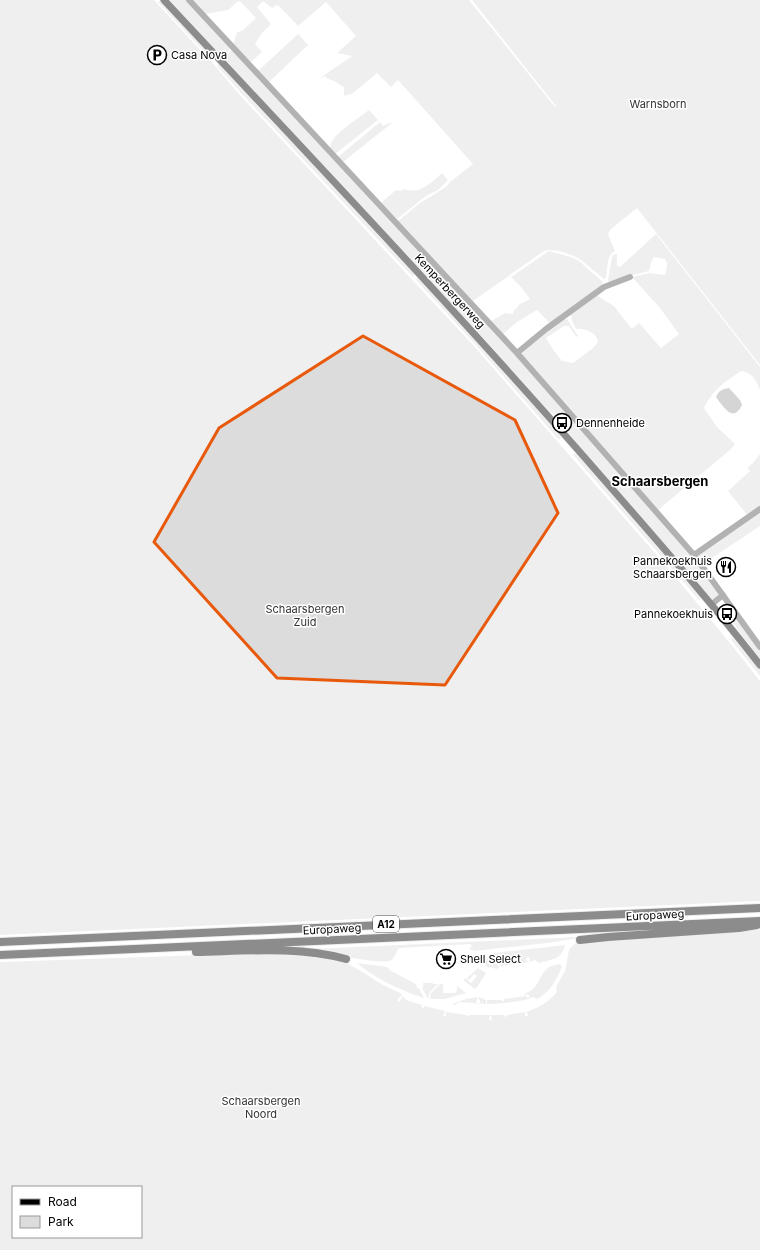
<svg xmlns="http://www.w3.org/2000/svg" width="760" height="1250" font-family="Inter,sans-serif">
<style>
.green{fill:#dcdcdc;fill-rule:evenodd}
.water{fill:#a3a3a3}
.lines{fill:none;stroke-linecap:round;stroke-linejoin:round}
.major-casing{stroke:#dbdbdb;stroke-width:8}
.highway-casing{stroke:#dbdbdb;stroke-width:10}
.minor{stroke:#555;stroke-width:6}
.major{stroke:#000;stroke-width:7}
.highway{stroke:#000;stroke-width:8}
.marked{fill:none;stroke:#e8590c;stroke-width:3;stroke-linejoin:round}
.labels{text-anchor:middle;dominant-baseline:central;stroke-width:3;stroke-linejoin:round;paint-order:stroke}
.shield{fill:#fff;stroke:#4c4c4c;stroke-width:1}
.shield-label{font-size:10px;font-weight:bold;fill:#000}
.poi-label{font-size:11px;fill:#000;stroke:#fff;text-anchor:start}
.park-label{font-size:11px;fill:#333;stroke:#fff}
.street-label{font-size:11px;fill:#000;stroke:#fff}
.quarter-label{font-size:13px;font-weight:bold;fill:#000;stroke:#fff}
</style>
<rect width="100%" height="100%" fill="#fff"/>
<path class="green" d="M 0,0 L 154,0 L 216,67 L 239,94 L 473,345 L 669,569 L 734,648 L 760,681 L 760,901 L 0,935 Z
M 168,0 L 186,0 L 231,48 L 223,58 Z
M 192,0 L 469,0 L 555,107 L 556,106 L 472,0 L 760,0 L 760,365 L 637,208 L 610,230 L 608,234 L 615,251 C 606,255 608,269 606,278 L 604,279 C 596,273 589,266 581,260 C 574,255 552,247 544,251 L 473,301 L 398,221 L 420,203 L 446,187 L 450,182 L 473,164 L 398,80 L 391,87 L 377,73 L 353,93 L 344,96 L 344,87 C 340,86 337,82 334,81 C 330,79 328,80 325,76 L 320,78 L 352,56 L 337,53 L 356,36 L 326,2 L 298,26 L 280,7 L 277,5 L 272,8 L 263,1 L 257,7 L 271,24 L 262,33 L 255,44 L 262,52 L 250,63 L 233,45 L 237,32 L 242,31 L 256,18 L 240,1 L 237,2 L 228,10 L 205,14 Z
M 159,1 L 171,11 L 211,55 L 210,58 L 158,2 Z
M 298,34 L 308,45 L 269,82 L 258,71 Z
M 232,49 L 472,307 L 568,414 L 561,420 L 544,407 L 478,332 L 224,60 Z
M 219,64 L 415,274 L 413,277 L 241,93 L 217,66 Z
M 369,110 L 378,120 L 335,154 L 330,148 C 330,135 359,118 369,110 Z
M 380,122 L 383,126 L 389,123 L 392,123 L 343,162 L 338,157 Z
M 442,173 L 448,180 L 438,190 L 426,196 L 397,219 L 382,204 L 382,202 L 396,190 L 400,191 L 404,189 C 420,195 431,183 442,173 Z
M 656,234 L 760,367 L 760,390 C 756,380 752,372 741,371 C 724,383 714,388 704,408 L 717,427 L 735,444 L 730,450 L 658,510 L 522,355 L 522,350 L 563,319 L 567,319 L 578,336 L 576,337 L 569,326 L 564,326 L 546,338 L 554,351 L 562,361 L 573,363 L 592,349 L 598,342 C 597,333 585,328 576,329 L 572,321 L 571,314 L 596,296 L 598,296 L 614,306 L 632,329 L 639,323 L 661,348 L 679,334 L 660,308 L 632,277 L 650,273 L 664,275 L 666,273 L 667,263 L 665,259 L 654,257 L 652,260 L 649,271 L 621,278 L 609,283 L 608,280 L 612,257 L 613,255 L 617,254 L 617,265 L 619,267 L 621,266 Z
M 549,251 L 571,257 L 579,261 L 603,282 L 601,287 L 551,324 L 537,310 L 517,322 L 503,334 L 491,321 L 505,313 L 513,314 L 514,310 L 518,307 L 518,305 L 530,299 L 521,287 L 511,277 Z
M 418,277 L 549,420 L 561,438 L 559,440 L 475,344 L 416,280 Z
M 569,415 L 692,556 L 719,593 L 718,596 L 713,599 L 710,598 L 576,444 L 566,428 L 567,427 L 562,421 Z
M 575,453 L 583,460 L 702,597 L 699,600 L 573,455 Z
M 760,454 L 760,507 L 748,516 L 728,491 L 750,471 L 747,468 L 753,463 Z
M 760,511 L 760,526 L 703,564 L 697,556 Z
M 731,609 L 760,651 L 760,660 L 731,620 L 732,619 L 727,613 Z
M 733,638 L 746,652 L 760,669 L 760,676 L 731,640 Z
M 760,930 L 760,1250 L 0,1250 L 0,962 L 230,954 L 308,953 L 344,962 L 361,971 L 381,984 L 402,994 L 402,995 L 397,1000 L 399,1002 L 403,996 L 406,1000 L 422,1005 L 421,1007 L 424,1008 L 424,1006 L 445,1011 L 443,1016 L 446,1016 L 446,1012 L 467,1015 L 467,1016 L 469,1016 L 469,1015 L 490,1015 L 489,1020 L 492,1020 L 491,1015 L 504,1015 L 505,1017 L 507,1016 L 507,1015 L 525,1012 L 525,1016 L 528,1016 L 527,1013 L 526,1012 C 538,1008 549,1002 557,992 L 556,987 L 565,971 L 569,950 L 572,946 L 576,943 L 697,933 ZM 13,1187 L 141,1187 L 141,1237 L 13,1237 Z
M 578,937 L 579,938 L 547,943 L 474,951 L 469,949 L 472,946 L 470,944 L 399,948 L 392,960 C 376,966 330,952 311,949 Z
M 565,945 C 561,960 553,959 539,963 L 535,960 L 529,962 L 530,960 L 529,957 L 526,958 L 527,961 L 529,962 L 501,966 L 498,962 L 496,963 L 499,967 L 497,969 L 489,967 L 488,968 L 484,964 L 484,961 L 495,953 Z
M 357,963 L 387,967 L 391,971 L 416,984 L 417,988 L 419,988 L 424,998 C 402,991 374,978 357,963 Z
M 559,964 L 562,966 C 557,980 550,992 537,999 L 533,997 C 519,1003 502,1003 487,1004 L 487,1000 L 502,1000 L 502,1001 L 504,1001 L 504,999 L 526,996 L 527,998 L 530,997 L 528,994 L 523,996 C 526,992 531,992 534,988 C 544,976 541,967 559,964 Z
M 478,968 L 486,973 L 478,986 L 475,989 L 463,980 L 466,978 L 471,983 L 477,976 L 474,974 L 469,980 L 467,978 Z
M 423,983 L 433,983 L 433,984 L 438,984 L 430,992 L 428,999 L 422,988 L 423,988 Z
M 440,984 L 443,984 L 443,993 L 456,993 L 456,991 L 457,991 L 457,986 L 466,993 L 445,999 L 430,999 L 431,993 Z
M 478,997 L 476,1003 L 480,1003 L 480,1000 L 479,1000 L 479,997 L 486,1000 L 486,1004 L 459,1002 L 455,1005 L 452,1004 L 466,999 Z"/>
<path class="water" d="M 729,388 L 740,400 L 742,405 C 733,424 723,406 716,397 C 719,390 723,389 729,388 Z"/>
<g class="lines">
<defs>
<path id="major" d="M 164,0 C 306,152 449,303 586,459 C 645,527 705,594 760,665"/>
<path id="highway" d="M 580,940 L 608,937 L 739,928 L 757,925
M 0,942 L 760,908
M 196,952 C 246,951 297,946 346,959
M 0,955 L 760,921"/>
</defs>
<use href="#major" class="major-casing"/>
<use href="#highway" class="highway-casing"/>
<path class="minor" d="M 189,0 L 517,353 L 694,555 L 760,647
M 517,353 L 546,329 L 604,287 L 630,277
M 694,555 L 760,509
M 712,604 L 723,595"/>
<use href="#major" class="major"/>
<use href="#highway" class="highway"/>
</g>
<path d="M0 0H760V1250H0ZM 363,336 L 515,420 L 558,513 L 445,685 L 277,678 L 154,542 L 219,428 Z" fill="#fff" fill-opacity=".55" fill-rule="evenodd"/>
<path class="marked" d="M 363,336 L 515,420 L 558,513 L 445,685 L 277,678 L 154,542 L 219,428 Z"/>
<defs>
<symbol id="parking-ring" viewBox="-11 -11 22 22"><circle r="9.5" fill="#fff" stroke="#000" stroke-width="1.5"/><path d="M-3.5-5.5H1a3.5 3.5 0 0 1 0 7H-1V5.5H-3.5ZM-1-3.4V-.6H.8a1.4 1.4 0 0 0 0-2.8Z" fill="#000"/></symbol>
<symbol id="bus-ring" viewBox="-11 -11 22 22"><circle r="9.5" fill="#fff" stroke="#000" stroke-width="1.5"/><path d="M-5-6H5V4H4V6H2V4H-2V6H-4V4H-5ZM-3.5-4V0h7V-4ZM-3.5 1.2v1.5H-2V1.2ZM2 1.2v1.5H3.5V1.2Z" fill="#000"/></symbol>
<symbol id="restaurant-ring" viewBox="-11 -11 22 22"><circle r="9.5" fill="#fff" stroke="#000" stroke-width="1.5"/><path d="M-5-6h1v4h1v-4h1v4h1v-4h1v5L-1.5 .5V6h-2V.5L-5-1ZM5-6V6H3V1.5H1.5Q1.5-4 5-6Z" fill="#000"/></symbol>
<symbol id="supermarket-ring" viewBox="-11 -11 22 22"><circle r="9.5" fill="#fff" stroke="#000" stroke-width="1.5"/><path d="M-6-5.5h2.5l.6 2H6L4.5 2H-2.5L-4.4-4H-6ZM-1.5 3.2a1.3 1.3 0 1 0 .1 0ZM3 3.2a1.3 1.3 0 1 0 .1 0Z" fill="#000"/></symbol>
</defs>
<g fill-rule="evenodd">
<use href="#parking-ring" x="146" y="44" width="22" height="22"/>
<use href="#bus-ring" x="551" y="412" width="22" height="22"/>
<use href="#restaurant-ring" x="715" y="556" width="22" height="22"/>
<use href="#bus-ring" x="716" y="603" width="22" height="22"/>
<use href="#supermarket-ring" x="435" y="948" width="22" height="22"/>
</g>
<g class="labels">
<rect class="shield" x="373" y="916" width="26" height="16" rx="3"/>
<g class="shield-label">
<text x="386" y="924">A12</text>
</g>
<g class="poi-label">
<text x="171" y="55">Casa Nova</text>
<text x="576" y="423">Dennenheide</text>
<text x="712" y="561" text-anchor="end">Pannekoekhuis<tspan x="712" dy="13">Schaarsbergen</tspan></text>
<text x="713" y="614" text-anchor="end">Pannekoekhuis</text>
<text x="460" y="959">Shell Select</text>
</g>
<g class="park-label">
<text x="658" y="104">Warnsborn</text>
<text x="305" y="609">Schaarsbergen<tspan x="305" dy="13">Zuid</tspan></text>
<text x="261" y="1101">Schaarsbergen<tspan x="261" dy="13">Noord</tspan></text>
</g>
<g class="street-label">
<text transform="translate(450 291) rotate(47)">Kemperbergerweg</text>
<text transform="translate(655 915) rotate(-3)">Europaweg</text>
<text transform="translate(332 929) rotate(-3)">Europaweg</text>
</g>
<g class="quarter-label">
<text x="660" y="481">Schaarsbergen</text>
</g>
</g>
<rect x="12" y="1186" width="130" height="52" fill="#ffffff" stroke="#999999"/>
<rect x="20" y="1199" width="20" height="6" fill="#000000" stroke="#999999"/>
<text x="48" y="1206" font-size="12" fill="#000000">Road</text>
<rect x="20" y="1216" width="20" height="12" fill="#dcdcdc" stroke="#999999"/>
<text x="48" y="1226" font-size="12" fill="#000000">Park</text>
</svg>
